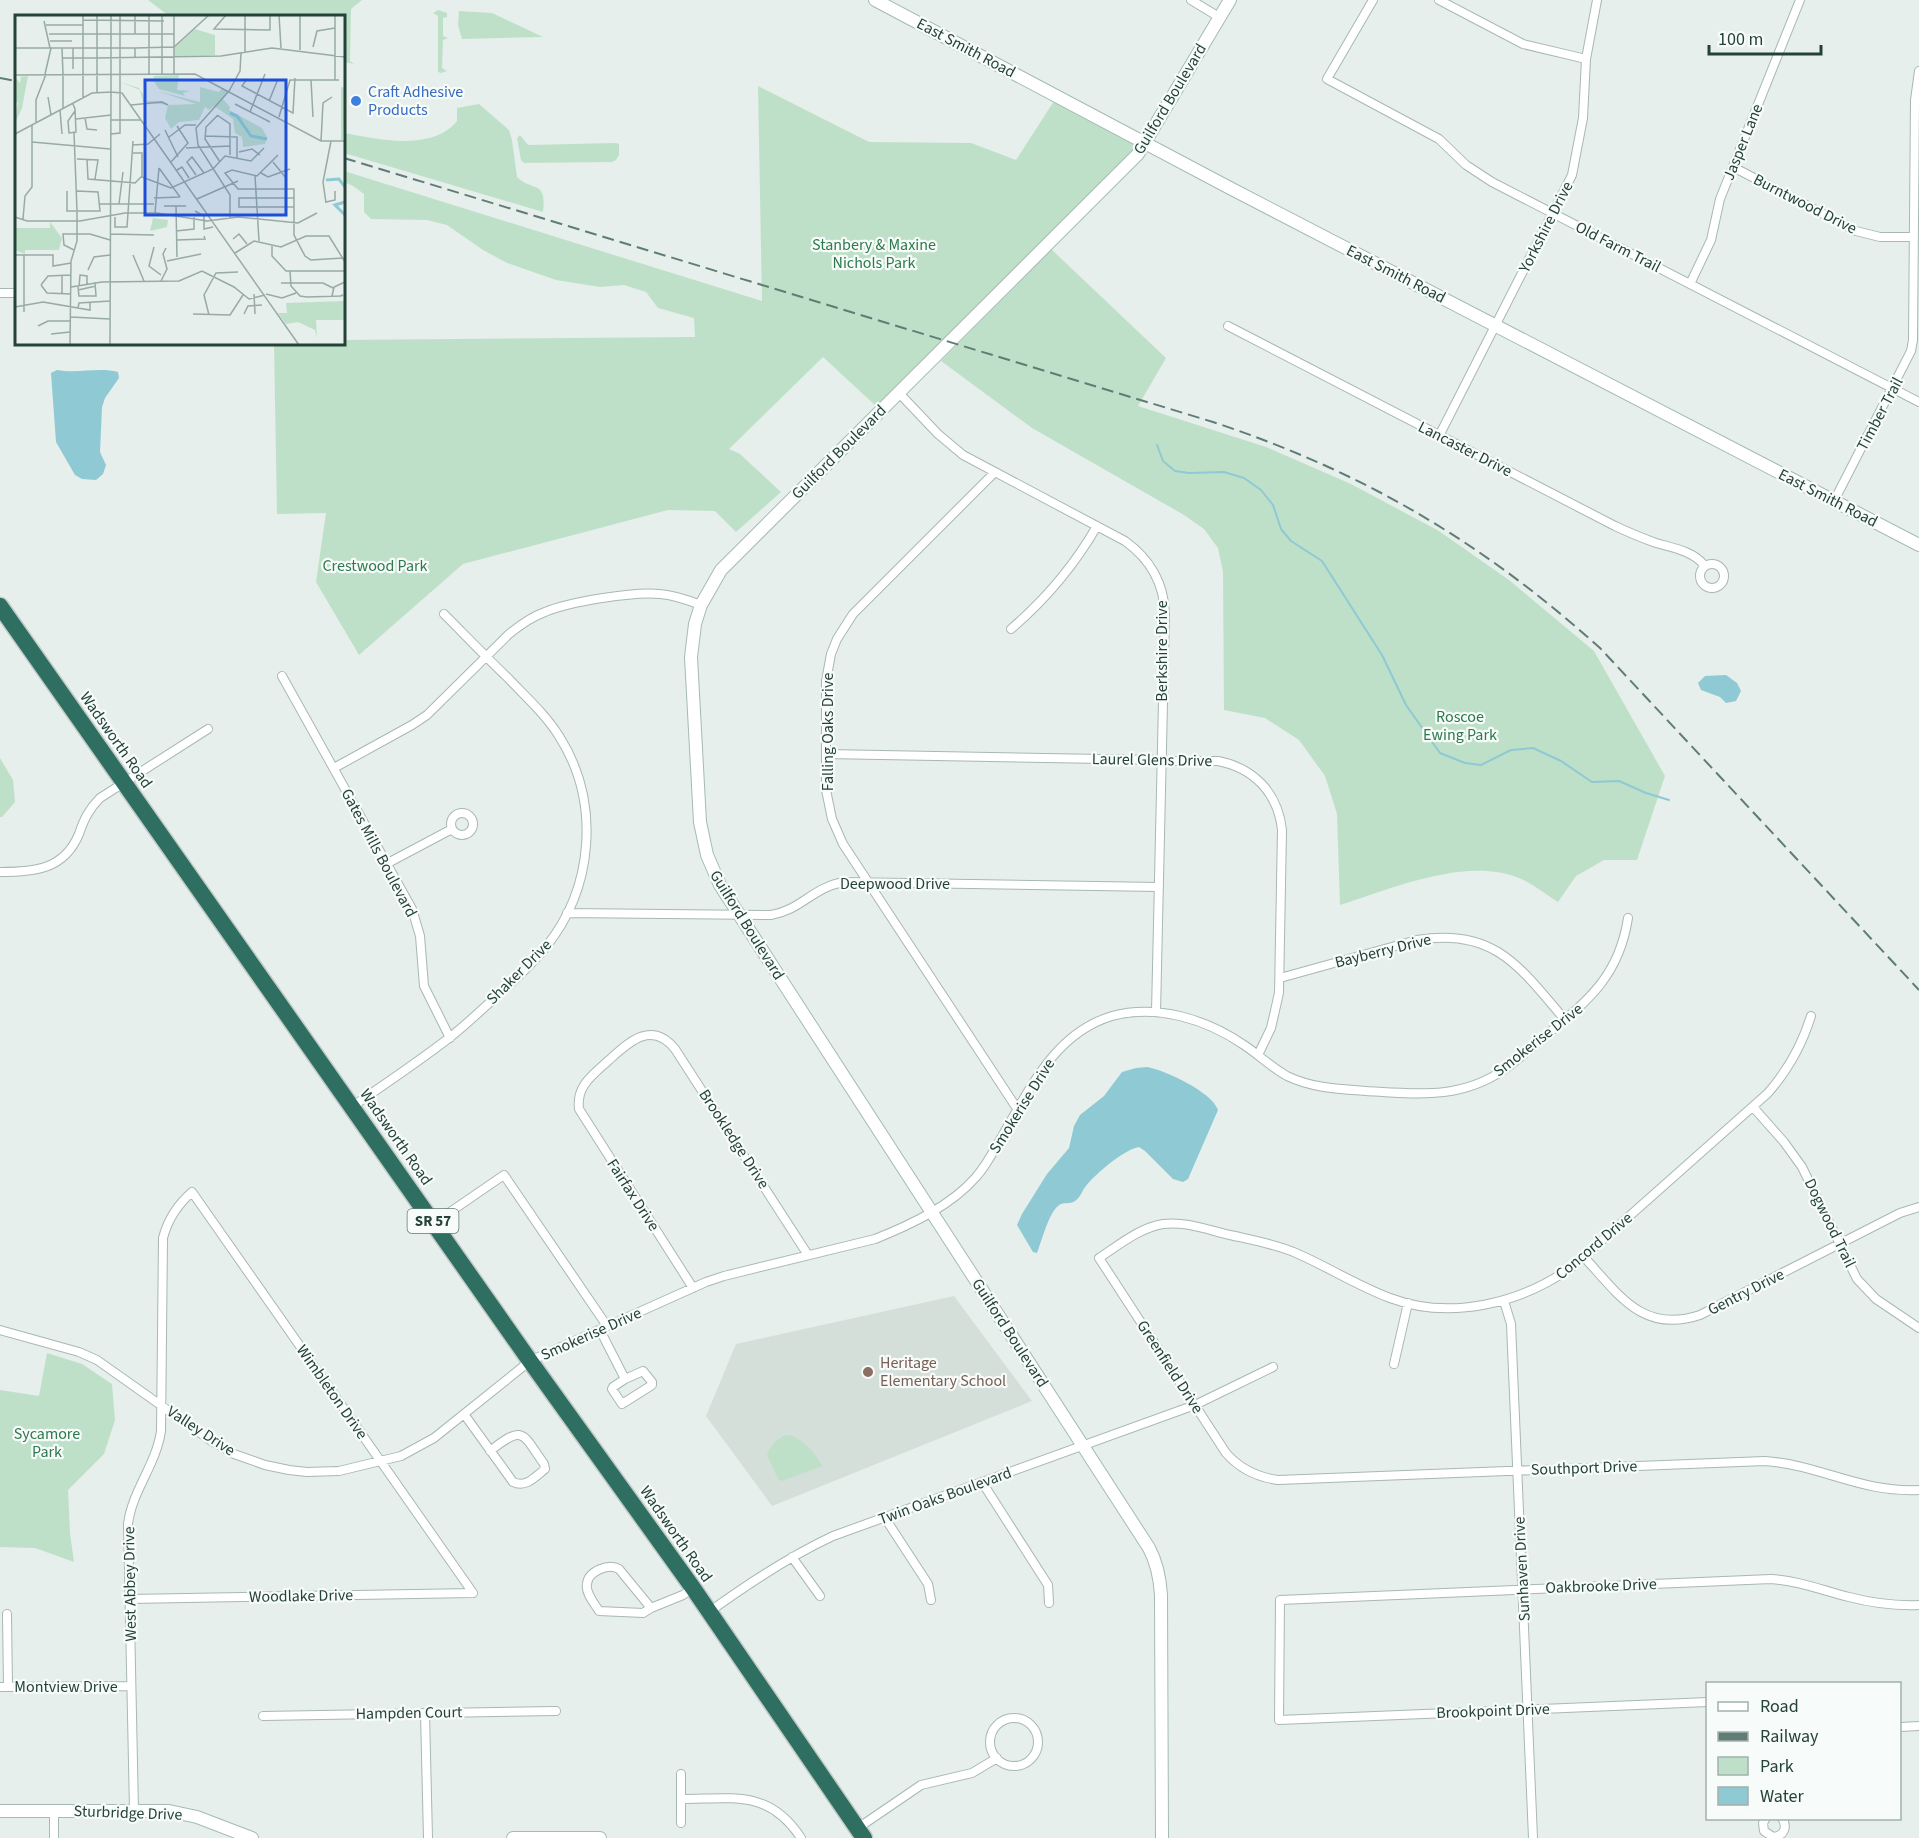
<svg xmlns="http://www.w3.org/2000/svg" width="1919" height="1838" font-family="'Source Sans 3',sans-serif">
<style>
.built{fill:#d4dfda}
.green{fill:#bfe0c8}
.water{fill:#8ec9d4}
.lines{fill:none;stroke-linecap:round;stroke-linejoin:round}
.stream{stroke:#8ec9d4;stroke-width:2}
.street-casing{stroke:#a8b8b2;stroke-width:10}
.secondary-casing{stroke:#a4bbb3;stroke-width:14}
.highway-casing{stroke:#c2cac8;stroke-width:19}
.street{stroke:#fff;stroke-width:8}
.secondary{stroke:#fff;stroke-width:12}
.highway{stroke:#2f6f62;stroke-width:16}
.rail{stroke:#5f7d75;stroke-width:2;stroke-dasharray:12 6;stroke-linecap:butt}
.shop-dot{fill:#3f7fe0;stroke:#f7fbf9;stroke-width:2}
.education-dot{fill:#8d6e63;stroke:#f7fbf9;stroke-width:2}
.labels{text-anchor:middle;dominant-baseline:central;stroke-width:4.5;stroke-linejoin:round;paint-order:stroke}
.shield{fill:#f7fbf9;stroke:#637a73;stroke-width:1.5}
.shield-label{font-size:15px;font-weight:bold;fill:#24423a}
.street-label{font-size:16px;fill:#24423a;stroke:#f7fbf9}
.shop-label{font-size:16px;fill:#366cbe;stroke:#f7fbf9;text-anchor:start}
.park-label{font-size:16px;fill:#2d7a4b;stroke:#f7fbf9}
.education-label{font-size:16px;fill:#785e54;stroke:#f7fbf9;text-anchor:start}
.inset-river{fill:none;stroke:#8ec9d4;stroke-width:3}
.inset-road{fill:none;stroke:#98aaa4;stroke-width:1.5}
.view{fill:#1d4ed8;fill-opacity:0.15;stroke:#1d4ed8;stroke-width:3}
.inset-edge{fill:none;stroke:#24423a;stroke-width:3}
</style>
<rect width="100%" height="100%" fill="#e6efeb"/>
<path class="built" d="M 954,1296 L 1032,1401 L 772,1506 L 706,1416 L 736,1344 Z"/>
<path class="green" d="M 148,0 L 362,0 L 351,9 L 350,61 L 354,64 L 344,62 L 344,16 L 169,16 Z
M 438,10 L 447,13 L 447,17 L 443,18 L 443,36 L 448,38 L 443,40 L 442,68 L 447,71 L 441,73 L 438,72 L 438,16 L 433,13 Z
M 459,11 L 492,13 L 543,37 L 462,39 L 458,25 Z
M 758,86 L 869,142 L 971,143 L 1016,160 L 1056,98 L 1143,145 L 877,407 L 823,357 L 729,449 L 740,454 L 781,492 L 736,532 L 715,511 L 668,510 L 463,564 L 359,655 L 316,582 L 326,513 L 277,514 L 274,344 L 344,344 L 344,340 L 695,337 L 694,318 L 658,308 L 646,292 L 624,285 L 600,287 L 556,280 L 507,263 L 483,250 L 447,225 L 427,220 L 371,219 L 364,212 L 364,194 L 353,186 L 344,182 L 344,171 L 762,301 Z
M 479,104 L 509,130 L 512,140 L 517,177 C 532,192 547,179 543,212 L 344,153 L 344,133 C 377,139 432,152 457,121 L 457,108 Z
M 520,135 L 528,145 L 616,143 L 619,144 L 619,155 L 616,160 L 612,162 L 524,163 L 521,160 L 517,138 Z
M 1051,249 L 1166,358 L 1138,406 L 1266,447 L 1351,484 L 1439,531 L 1509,580 L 1594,651 L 1665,776 L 1637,860 L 1604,860 L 1576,876 L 1558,902 C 1545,894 1532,883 1519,878 C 1467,856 1390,889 1340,905 L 1337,814 L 1325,776 L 1299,740 L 1265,718 L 1224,710 L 1223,572 L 1218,548 L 1204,529 L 1184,515 L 1032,428 L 941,361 Z
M 0,758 L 13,780 L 15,802 L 2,817 L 0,817 Z
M 47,1353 L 82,1364 L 112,1384 L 115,1420 L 104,1454 L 68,1490 L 70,1533 L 74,1562 L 35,1548 L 0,1547 L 0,1390 L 39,1396 Z
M 786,1435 C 801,1436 816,1453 822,1466 L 782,1481 L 778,1479 L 767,1455 C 771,1445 776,1439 786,1435 Z"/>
<path class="water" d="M 57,370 C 78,374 98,367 118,372 L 119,378 L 105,398 L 102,407 L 100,452 L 106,465 L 103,474 L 96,480 L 82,479 L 75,475 L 56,442 L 51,373 Z
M 1726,675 L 1737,683 L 1741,691 L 1736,701 L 1726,703 L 1720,697 L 1701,690 L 1698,683 L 1705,676 Z
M 1147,1067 C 1165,1070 1212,1092 1218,1110 L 1188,1179 L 1183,1182 L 1173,1179 L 1145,1151 L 1139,1147 C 1125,1149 1095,1174 1086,1186 C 1082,1190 1081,1197 1075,1201 C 1069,1205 1063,1201 1058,1206 C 1048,1215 1042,1240 1037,1253 L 1033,1252 L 1017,1225 L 1022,1214 L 1047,1174 L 1069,1148 L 1074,1126 L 1080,1115 L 1104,1096 L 1122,1072 L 1136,1068 Z"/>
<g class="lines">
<path class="stream" d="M 1157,445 L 1163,461 L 1175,471 L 1189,473 L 1224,472 L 1244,478 L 1261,490 L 1273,505 L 1281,529 L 1291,541 L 1322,561 L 1382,655 L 1406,705 L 1440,753 L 1465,763 L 1481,765 L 1511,750 L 1533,748 L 1561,761 L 1592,782 L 1619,781 L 1646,793 L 1669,800"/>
<defs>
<path id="street" d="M 1191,0 L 1219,17
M 1373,0 L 1327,79 L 1439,139 L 1466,165 L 1492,182 L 1919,402
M 1439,0 L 1523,44 L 1586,59
M 1733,167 L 1856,231 L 1880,237 L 1914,237
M 1690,284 L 1711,240 L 1720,199 L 1800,0
M 0,293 L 16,293
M 1228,326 L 1615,526 C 1628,532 1642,538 1656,543 C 1673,548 1693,551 1704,565
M 899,393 L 938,434 L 963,455 L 1125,541 C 1150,559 1164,583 1165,614 L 1156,1012
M 1439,436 L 1572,175 L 1583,118 L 1586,59 L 1597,0
M 995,472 L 853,614 L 837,639 L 831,654 L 826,681 L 826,790 L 832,819 L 843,844 L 1018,1110
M 1834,501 L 1911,351 L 1913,340 L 1915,100 L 1919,71
M1700 576a12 12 0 1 1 24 0a12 12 0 1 1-24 0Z
M 1011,629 C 1046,599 1074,566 1097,526
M 282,676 L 412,909 L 420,936 L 424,986 L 450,1038
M 826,754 L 1218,761 C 1254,768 1278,793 1282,830 L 1279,993 L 1271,1028 L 1258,1055
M 334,768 L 412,725 L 427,715 L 509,634 C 520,625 531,617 545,612 C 568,602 635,591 660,594 C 674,595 688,600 701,605
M451 824a11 11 0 1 1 22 0a11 11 0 1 1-22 0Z
M 386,864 L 452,829
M 0,872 C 34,872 64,870 79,834 C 84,819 89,809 100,798 L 208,729
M 567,913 L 771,915 C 801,910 812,888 843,882 L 1159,887
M 1280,978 L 1417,940 C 1494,927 1520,967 1565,1020
M 1811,1016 C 1802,1045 1788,1070 1768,1093 L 1572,1267 C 1521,1303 1451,1321 1390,1298 C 1358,1286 1328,1267 1296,1253 C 1275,1244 1252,1240 1230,1235 C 1208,1230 1186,1221 1163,1224 C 1139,1228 1119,1245 1099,1258 L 1226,1453 C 1240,1469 1256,1477 1278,1480 L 1765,1461 C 1821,1465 1861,1493 1919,1490
M 353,1106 C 385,1084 418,1062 449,1038 C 466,1025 481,1010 497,996 C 513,981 531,966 545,948 C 594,888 601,802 559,736 C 545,714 526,697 508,678 C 486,657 465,635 444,614
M 1753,1107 L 1784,1142 L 1802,1167 L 1857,1279 L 1876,1299 L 1919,1328
M 434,1223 L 504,1175 L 607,1326
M 1584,1257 C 1619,1295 1643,1334 1700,1315 L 1900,1213 L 1919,1207
M 693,1288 L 579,1109 C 576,1085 594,1074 609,1060 C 629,1042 652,1020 675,1049 L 808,1255
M 1504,1301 L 1511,1324 L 1533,1838
M 0,1330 L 79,1352 L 97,1360 L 210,1440 L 234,1454 L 265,1465 L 289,1470 L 307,1472 L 339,1471 L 401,1456 L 434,1438 L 530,1361 L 706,1282 L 724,1276 L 875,1239 C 910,1225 951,1206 976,1177 C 985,1167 991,1156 997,1145 C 1027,1095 1052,1034 1112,1016 C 1157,1004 1206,1019 1244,1045 C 1259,1055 1271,1067 1287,1076 C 1312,1088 1338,1089 1366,1091 C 1417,1094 1460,1100 1505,1069 C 1519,1059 1532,1047 1545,1036 C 1589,1000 1619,976 1628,918
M 600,1330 L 625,1379 L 613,1387 L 612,1389 L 622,1404 L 652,1385 L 652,1382 L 643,1371 L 625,1379
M 1394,1364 L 1408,1303
M 464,1414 L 513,1482 C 526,1488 535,1477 545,1469 L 544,1464 C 522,1433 524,1424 490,1451
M 982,1482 L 1048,1585 L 1049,1603
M 885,1518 L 928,1584 L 931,1600
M 792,1557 L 820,1596
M 130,1599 L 473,1593
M 651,1608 L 643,1613 L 599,1611 C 595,1604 585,1593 587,1584 C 588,1571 609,1563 619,1569 L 651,1608 L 683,1595 L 693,1588
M 709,1612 C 749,1583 788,1557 833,1536 L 1195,1405 L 1273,1367
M 7,1614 L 8,1687
M 0,1687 L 131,1686
M 1708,1702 L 1279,1720 L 1280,1600 L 1771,1579 C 1800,1581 1821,1590 1849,1597 C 1872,1603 1895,1606 1919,1605
M 425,1713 L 428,1838
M 263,1716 L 556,1711
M990 1742a24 24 0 1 1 48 0a24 24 0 1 1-48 0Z
M 1900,1727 L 1919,1726
M 681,1774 L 681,1799 C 733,1799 769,1789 801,1838
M 54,1811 L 54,1838
M 134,1811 L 128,1524 C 132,1491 156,1465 161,1431 L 163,1238 C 168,1219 177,1205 192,1192 L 473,1593
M 1766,1818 L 1763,1823 L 1764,1831 L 1773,1837 C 1784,1836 1788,1827 1782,1818
M 681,1823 L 681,1799
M 858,1828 L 921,1785 L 972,1773 L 997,1758"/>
<path id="secondary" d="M 875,0 L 1228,187 L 1919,545
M 0,1811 L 169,1811 L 197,1817 L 252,1838
M 513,1838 L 600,1838
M 1162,1838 L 1161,1595 C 1160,1578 1157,1563 1149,1548 L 720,885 L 707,855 L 700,822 L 691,657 L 695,624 L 701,605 L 721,570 L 1138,154 L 1230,0"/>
<path id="highway" d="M 0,606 L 530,1361 L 693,1588 L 864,1838"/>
</defs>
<use href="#street" class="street-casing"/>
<use href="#secondary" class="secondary-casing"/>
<use href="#highway" class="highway-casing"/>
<use href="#street" class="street"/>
<use href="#secondary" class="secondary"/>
<use href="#highway" class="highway"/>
<path class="rail" d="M 0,78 L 16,81
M 344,158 L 1213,422 C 1364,472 1482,542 1600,648 L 1919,990"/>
</g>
<circle class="shop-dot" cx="356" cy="101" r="6"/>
<circle class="education-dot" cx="868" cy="1372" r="6"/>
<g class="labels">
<rect class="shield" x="407.5" y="1209" width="51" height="24" rx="4.5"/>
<g class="shield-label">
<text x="433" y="1221">SR 57</text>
</g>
<g class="street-label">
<text transform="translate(966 48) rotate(28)">East Smith Road</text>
<text transform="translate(1170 99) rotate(-59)">Guilford Boulevard</text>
<text transform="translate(1743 142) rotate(-68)">Jasper Lane</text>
<text transform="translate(1805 204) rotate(27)">Burntwood Drive</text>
<text transform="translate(1546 227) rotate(-63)">Yorkshire Drive</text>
<text transform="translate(1618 247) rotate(27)">Old Farm Trail</text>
<text transform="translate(1396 274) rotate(27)">East Smith Road</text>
<text transform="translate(1880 414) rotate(-62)">Timber Trail</text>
<text transform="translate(1465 449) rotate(27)">Lancaster Drive</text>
<text transform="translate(839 452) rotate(-45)">Guilford Boulevard</text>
<text transform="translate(1828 498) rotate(27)">East Smith Road</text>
<text transform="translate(1162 651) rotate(-90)">Berkshire Drive</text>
<text transform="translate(828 732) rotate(-90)">Falling Oaks Drive</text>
<text transform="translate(116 740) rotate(55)">Wadsworth Road</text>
<text transform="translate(1152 760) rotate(1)">Laurel Glens Drive</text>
<text transform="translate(379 853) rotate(62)">Gates Mills Boulevard</text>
<text x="895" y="884">Deepwood Drive</text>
<text transform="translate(747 925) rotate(58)">Guilford Boulevard</text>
<text transform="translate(1383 951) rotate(-14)">Bayberry Drive</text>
<text transform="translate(519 972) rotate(-45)">Shaker Drive</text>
<text transform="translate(1538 1040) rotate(-38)">Smokerise Drive</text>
<text transform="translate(1022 1106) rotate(-58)">Smokerise Drive</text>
<text transform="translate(396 1137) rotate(55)">Wadsworth Road</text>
<text transform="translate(734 1139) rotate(57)">Brookledge Drive</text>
<text transform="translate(633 1195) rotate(57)">Fairfax Drive</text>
<text transform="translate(1830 1223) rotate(64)">Dogwood Trail</text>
<text transform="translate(1594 1246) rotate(-40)">Concord Drive</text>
<text transform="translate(1746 1292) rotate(-27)">Gentry Drive</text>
<text transform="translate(1010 1333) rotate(57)">Guilford Boulevard</text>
<text transform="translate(591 1334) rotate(-24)">Smokerise Drive</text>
<text transform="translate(1170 1367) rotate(57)">Greenfield Drive</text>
<text transform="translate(332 1392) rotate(55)">Wimbleton Drive</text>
<text transform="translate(201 1431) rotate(33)">Valley Drive</text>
<text transform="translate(1584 1468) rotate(-2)">Southport Drive</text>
<text transform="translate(945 1496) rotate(-20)">Twin Oaks Boulevard</text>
<text transform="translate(676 1534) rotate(55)">Wadsworth Road</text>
<text transform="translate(1522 1569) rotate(-93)">Sunhaven Drive</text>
<text transform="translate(130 1584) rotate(-91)">West Abbey Drive</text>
<text transform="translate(1601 1586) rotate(-2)">Oakbrooke Drive</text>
<text transform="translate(301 1596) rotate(-1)">Woodlake Drive</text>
<text x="66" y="1687">Montview Drive</text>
<text transform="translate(1493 1711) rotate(-2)">Brookpoint Drive</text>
<text transform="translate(409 1713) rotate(-1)">Hampden Court</text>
<text transform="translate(128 1813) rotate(2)">Sturbridge Drive</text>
</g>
<g class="shop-label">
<text x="368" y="92">Craft Adhesive<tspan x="368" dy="18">Products</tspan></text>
</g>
<g class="park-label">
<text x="874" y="245">Stanbery &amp; Maxine<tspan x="874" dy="18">Nichols Park</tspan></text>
<text x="375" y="566">Crestwood Park</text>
<text x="1460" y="717">Roscoe<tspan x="1460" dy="18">Ewing Park</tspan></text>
<text x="47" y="1434">Sycamore<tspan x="47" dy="18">Park</tspan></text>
</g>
<g class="education-label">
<text x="880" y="1363">Heritage<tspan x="880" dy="18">Elementary School</tspan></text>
</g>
</g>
<g transform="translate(15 15)">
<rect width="330" height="330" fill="#e6efeb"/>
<path d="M 180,14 L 200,20 L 200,40 L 159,41 L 159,33 ZM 164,60 L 162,75 L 175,76 L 168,78 L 170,81 L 144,74 L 138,65 L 139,61 ZM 13,61 L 7,93 L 0,108 L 3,87 L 0,88 L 0,62 L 5,68 L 6,62 L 3,62 ZM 105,67 L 124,73 L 128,79 L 129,86 L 147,86 L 154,90 L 181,89 L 142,76 L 185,87 L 185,72 L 204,77 L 207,73 L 214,76 L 207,83 L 215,92 L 214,95 L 247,113 L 252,122 L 250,129 L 228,132 L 227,122 L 220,118 L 218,104 L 199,91 L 194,95 L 190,92 L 184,105 L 164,107 L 156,114 L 150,103 L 153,90 L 128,87 L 125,75 ZM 326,72 L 330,73 L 328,126 L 326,126 ZM 138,203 L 153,205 L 152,212 L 135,216 ZM 35,207 L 47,223 L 44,235 L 10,235 L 10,239 L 0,235 L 0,213 L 35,213 ZM 330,286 L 330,305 L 301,305 L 302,323 L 300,315 L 283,307 L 271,309 L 263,298 L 272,298 L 271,288 Z" fill="#bfe0c8"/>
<path class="inset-river" d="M 215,98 L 222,101 L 236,121 L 252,124M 311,165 L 324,164 L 330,172M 330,187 L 320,190 L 330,200"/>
<path class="inset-road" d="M 68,0 L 68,83M 96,0 L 96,33M 120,0 L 120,19M 134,0 L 134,59M 211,0 L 199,14 L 255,15 L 255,0M 264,0 L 266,33M 68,5 L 149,6M 29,6 L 35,33M 31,10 L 68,10M 34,19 L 159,19M 35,26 L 57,26M 298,32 L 302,16 L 320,13M 0,33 L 120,33 L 120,43M 47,33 L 48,59M 58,33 L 58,54M 82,33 L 82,0M 82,33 L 82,43 L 206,41 L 257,33 L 330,42M 96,33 L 96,77 L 107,78 L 284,330M 105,33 L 105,0M 105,33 L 105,77M 120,33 L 159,32 L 194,0M 285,35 L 285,0M 230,37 L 230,0M 47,43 L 82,43 L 82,77M 30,59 L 36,33M 48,59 L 48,94M 147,59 L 147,0M 159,59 L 159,0M 0,60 L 180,59 L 306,126 L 330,126M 232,64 L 227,71 L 278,98 L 280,63M 296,65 L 298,102M 320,65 L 320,0M 33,82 L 36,100M 254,86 L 263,64M 58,89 L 60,94 L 61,117 L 54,118 L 53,106 L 60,96M 220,89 L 255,107M 116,90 L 147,87 L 153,90M 45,95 L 47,119M 235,97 L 250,59M 202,100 L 215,109 L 215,140M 203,100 L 191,112 L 190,124 L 205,147M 264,102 L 275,65 L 324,65M 70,103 L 72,114 L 82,115M 61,104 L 96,100M 96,105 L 126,105M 21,108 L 21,85 L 31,59M 150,115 L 163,142M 59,118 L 62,196M 0,119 L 77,78 L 96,77 L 95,330M 96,119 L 105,118 L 105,77M 190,121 L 222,122 L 222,143M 154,122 L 170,110 L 181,110M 306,126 L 308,88 L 317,82M 17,127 L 95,134M 118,130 L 133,129 L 145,119M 171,133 L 215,131M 224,137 L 237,134 L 245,140M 263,140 L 242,161 L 217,155 L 210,158 L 223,174 L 279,174 L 279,220 L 290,241 L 296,245 L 328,243M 62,144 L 83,145 L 80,164M 72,144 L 73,164 L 120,168 L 127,161 L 127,138 L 118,138M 156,147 L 173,128 L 162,111M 258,147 L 271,163M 144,153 L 165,182M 162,155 L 167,152 L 174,163M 246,158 L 253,162 L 275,154M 181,160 L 172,147 L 177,142 L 189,158M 240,161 L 244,226M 127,162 L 156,173 L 198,154 L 210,141 L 236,146 L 249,133M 52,176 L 52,196 L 85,196 L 83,177 L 62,176M 139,183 L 165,182M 182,184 L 223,166M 311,187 L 320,185 L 320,176M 311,188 L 308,167 L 316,126M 85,189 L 139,189M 104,189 L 108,157M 149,191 L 171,191M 161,191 L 162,242M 279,192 L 224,192 L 224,183 L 279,183M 180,196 L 189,201 L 189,214 L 198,212M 140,198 L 144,153M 0,202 L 12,206 L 65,206 L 110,198 L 142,198 L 192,206 L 223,202 L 283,208 L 302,198M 100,202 L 100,212 L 112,212 L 118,126M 8,204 L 10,181 L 17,172 L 17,110M 215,204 L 215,180 L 183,130 L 181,113 L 214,76 L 225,56 L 226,38M 161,216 L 179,214 L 179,202M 95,219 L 139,220M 218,224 L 224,219 L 232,229M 162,225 L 190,224 L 189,221M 257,231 L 257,241 L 271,256 L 330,256M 139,232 L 134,251 L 146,260M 59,235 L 49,230 L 48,219 L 75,219 L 95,225M 220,238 L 239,226 L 266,232 L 291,221 L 314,221 L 330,247M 0,240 L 38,240 L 38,251 L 56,248M 118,240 L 129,266M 152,246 L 186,239M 73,255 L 79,242 L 95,240M 275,256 L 276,271 L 285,281 L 292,282 L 326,281 L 328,280 L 325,281M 146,266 L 152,254 L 148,239 L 151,233M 266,268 L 308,268 L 318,273M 26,270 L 33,261 L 56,260M 26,270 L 32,278 L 56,279M 56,272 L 87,267 L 164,266 L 187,256 L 219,272 L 234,284 L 250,280M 63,272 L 64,281 L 81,281 L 80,267M 64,272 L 65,260 L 72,261 L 72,270M 63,275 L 81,271M 47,279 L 47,260M 239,279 L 240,299M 251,279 L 267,283 L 281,278M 317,281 L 319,272 L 330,267M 0,292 L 28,287 L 75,295 L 75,288M 63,293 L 64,288 L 95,286M 9,297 L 9,240M 178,299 L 215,300 L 228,280M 229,299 L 233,291 L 247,290M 194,300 L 189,280 L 201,258 L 223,257M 56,302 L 95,304M 23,311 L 33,306 L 56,306M 36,319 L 55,317M 55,330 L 56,246 L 62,226 L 62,197M 282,330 L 302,330"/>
<path class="view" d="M 130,65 L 271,65 L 271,200 L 130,200 Z"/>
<rect width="330" height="330" class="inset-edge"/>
</g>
<rect x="1706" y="1682" width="195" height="138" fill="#f7fbf9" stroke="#a3b1ad" stroke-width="1.5"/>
<rect x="1718" y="1702" width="30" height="9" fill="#ffffff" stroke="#a3b1ad" stroke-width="1.5"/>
<text x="1760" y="1712" font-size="18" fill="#24423a">Road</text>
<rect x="1718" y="1732" width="30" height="9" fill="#5f7d75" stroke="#a3b1ad" stroke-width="1.5"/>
<text x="1760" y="1742" font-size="18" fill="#24423a">Railway</text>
<rect x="1718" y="1757" width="30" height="18" fill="#bfe0c8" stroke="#a3b1ad" stroke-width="1.5"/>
<text x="1760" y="1772" font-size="18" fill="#24423a">Park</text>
<rect x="1718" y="1787" width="30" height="18" fill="#8ec9d4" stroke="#a3b1ad" stroke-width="1.5"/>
<text x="1760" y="1802" font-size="18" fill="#24423a">Water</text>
<path d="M1709 45v9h112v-9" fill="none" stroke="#24423a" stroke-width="3"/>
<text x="1718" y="45" font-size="18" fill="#24423a" stroke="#f7fbf9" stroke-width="4.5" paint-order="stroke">100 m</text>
</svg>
